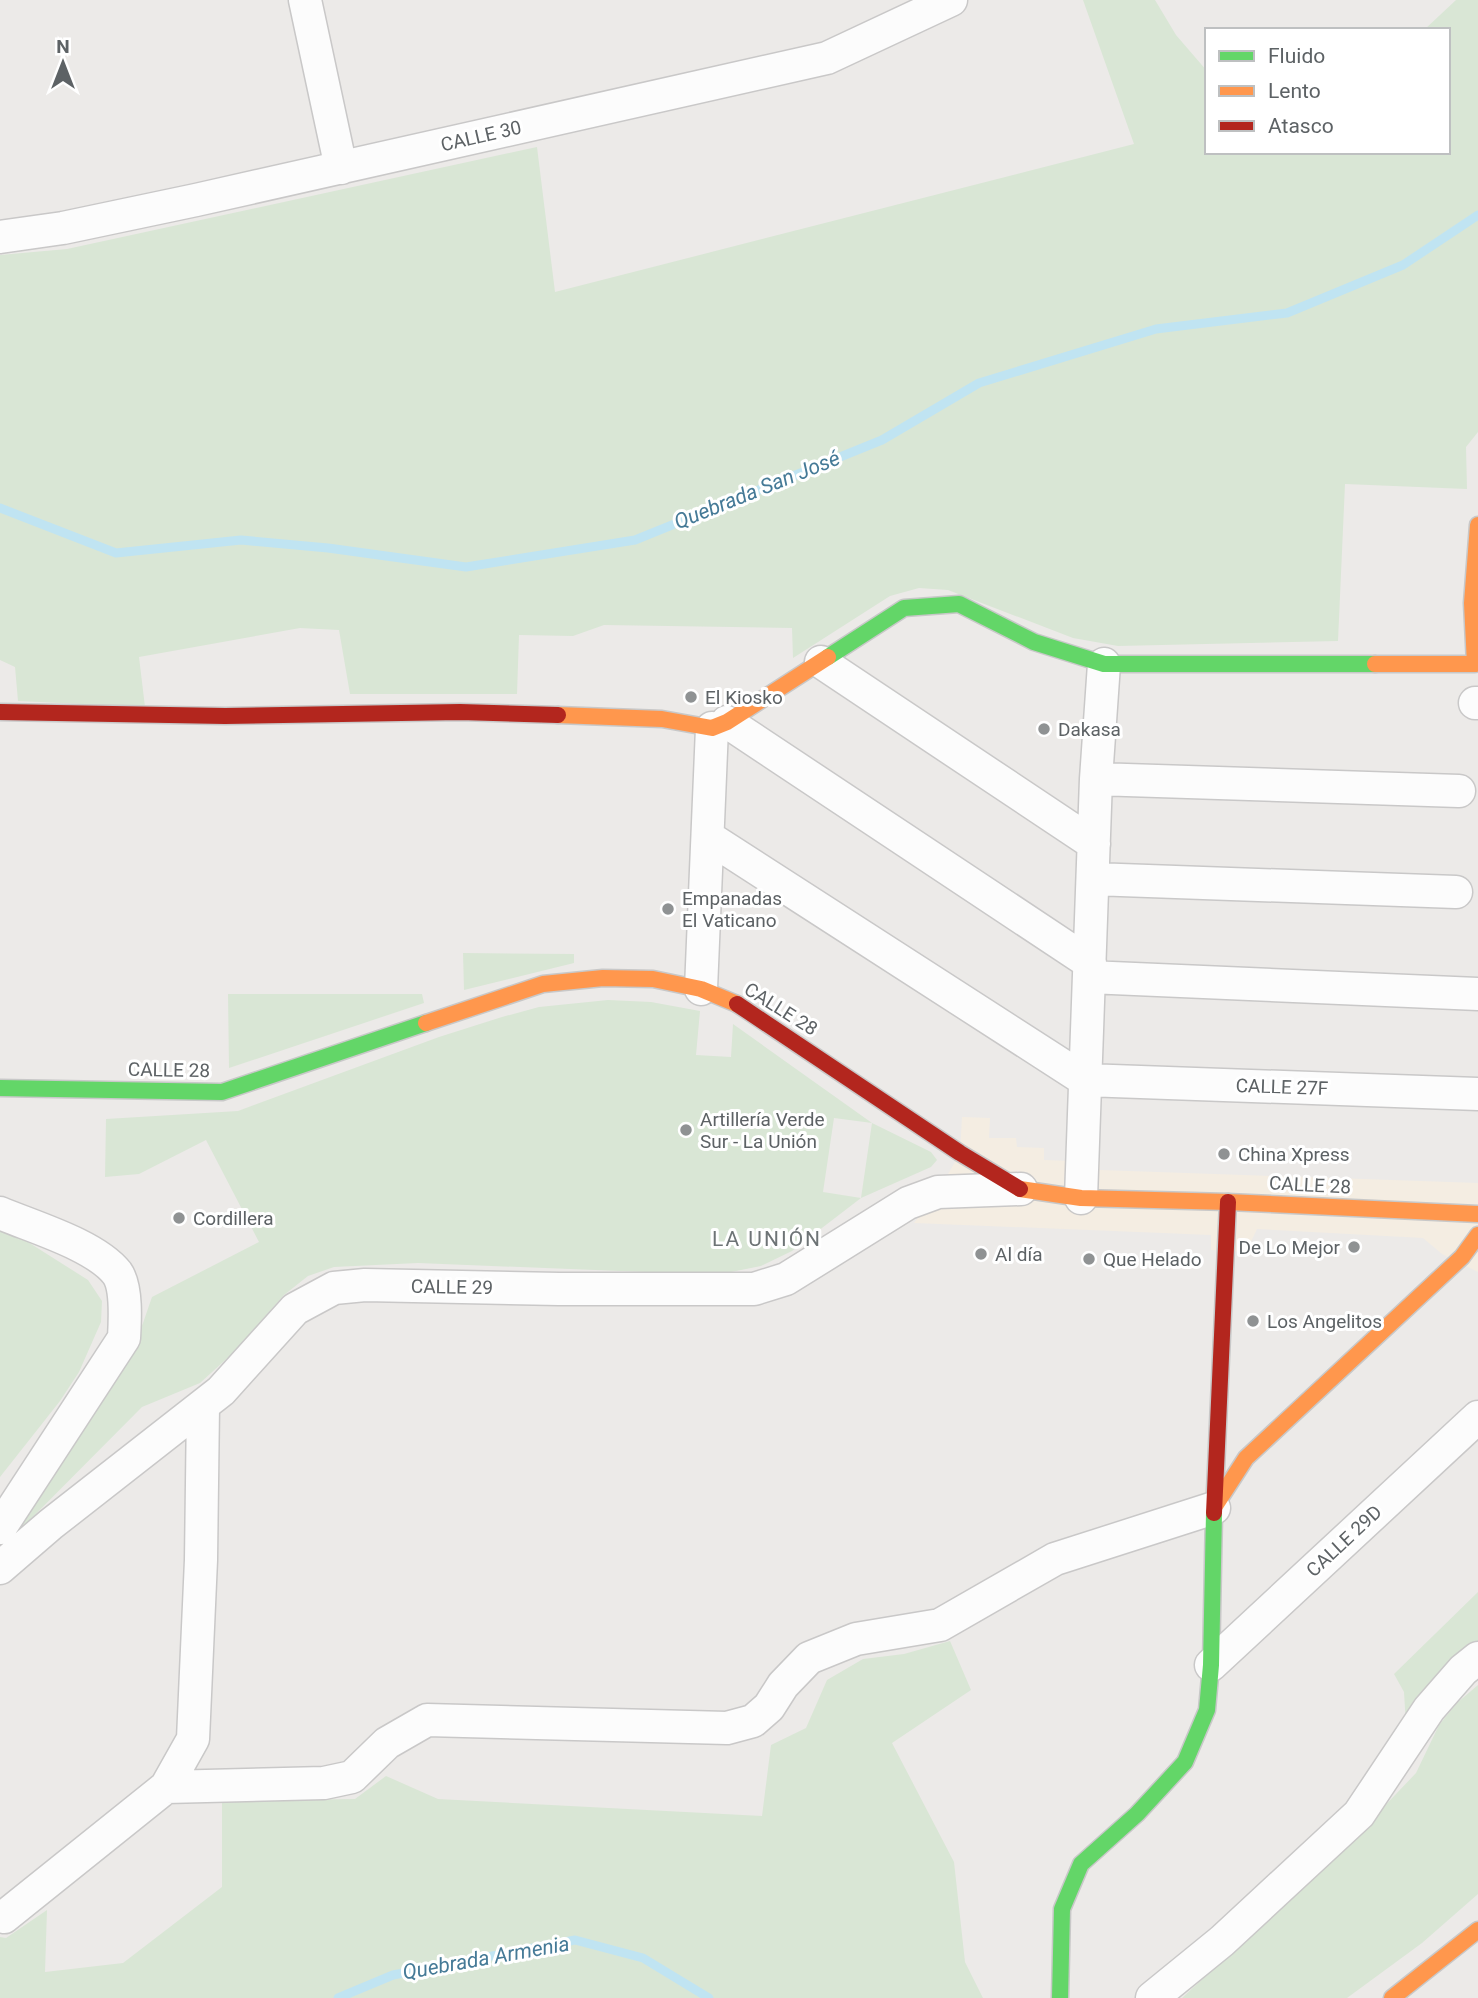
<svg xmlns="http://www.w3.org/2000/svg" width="1478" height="1998" font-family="Roboto,sans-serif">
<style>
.commercial{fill:#f4ede2}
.green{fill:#d9e6d5;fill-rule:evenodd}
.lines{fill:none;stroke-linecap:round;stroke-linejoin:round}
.stream{stroke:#c0e4f2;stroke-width:9}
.street-casing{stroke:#c9c8c8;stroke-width:35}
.fast-casing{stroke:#c8c8c8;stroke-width:19}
.slow-casing{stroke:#c8c8c8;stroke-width:19}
.jam-casing{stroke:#c8c8c8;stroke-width:19}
.street{stroke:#fcfcfc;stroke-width:32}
.fast{stroke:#63d668;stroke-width:16}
.slow{stroke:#ff974d;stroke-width:16}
.jam{stroke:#b3261e;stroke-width:16}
.poi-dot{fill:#8f9293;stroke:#fff;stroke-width:2.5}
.labels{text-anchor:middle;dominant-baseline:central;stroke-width:6;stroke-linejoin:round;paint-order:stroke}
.street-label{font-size:19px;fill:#5d6265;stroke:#fff}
.poi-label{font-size:19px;fill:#5d6265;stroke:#fff;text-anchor:start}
.water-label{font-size:21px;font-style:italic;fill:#457a97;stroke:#fff}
.neighbourhood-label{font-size:21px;letter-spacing:2px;fill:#6e7476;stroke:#fff}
</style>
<rect width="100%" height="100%" fill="#eceae8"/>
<path class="commercial" d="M 962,1117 L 990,1118 L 989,1138 L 1016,1138 L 1017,1147 L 1044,1148 L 1044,1160 L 1100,1162 L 1100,1170 L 1478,1183 L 1478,1272 L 1442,1254 L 1423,1238 L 1257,1229 L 1246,1252 L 1211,1250 L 1211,1235 L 914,1223 L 938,1192 L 960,1153 Z"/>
<path class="green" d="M 1083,0 L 1155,0 L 1176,35 L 1207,71 L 1207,152 L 1448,152 L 1448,30 L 1424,30 L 1456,0 L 1478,0 L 1478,432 L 1466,447 L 1467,489 L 1345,484 L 1338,641 L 1118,646 L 1073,638 L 948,590 L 919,588 L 890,596 L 793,658 L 792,628 L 604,625 L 573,636 L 519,635 L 517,694 L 350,694 L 339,630 L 300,628 L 139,657 L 145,707 L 18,701 L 15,667 L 0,660 L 0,255 L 67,249 L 537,147 L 555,292 L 1134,144 Z
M 463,953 L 574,954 L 574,963 L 464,990 Z
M 228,994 L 422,994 L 424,1003 L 229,1068 Z
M 608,1000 L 651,1002 L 700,1011 L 696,1055 L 731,1057 L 733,1024 L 872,1123 L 931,1152 L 937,1160 L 931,1167 L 861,1198 L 792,1251 L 761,1266 L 731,1272 L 645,1272 L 418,1263 L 334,1267 L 308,1276 L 284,1295 L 233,1353 L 200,1383 L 142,1407 L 0,1550 L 0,1546 L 133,1352 L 152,1297 L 259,1242 L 206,1140 L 139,1174 L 105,1177 L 106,1119 L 238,1111 L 439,1037 L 502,1017 L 539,1007 ZM 834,1118 L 872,1123 L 861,1198 L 823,1192 Z
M 0,1228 L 20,1237 L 88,1280 L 102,1301 L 101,1322 L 79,1372 L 60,1401 L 0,1477 Z
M 1478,1592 L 1478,1644 L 1407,1742 L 1404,1692 L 1394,1674 Z
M 950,1641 L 971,1690 L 892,1743 L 954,1862 L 965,1962 L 983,1998 L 0,1998 L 0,1937 L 6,1938 L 47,1910 L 45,1972 L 123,1963 L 222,1887 L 222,1801 L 355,1799 L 386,1776 L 438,1799 L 762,1816 L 771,1745 L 806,1728 L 827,1680 L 863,1659 L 904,1654 Z
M 1478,1685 L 1478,1894 L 1422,1943 L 1347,1998 L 1182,1998 L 1357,1835 L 1416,1773 L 1439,1725 L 1457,1703 Z"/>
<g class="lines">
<path class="stream" d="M 0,508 L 116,553 L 241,540 L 328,548 L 466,567 L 635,540 L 882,440 L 979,383 L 1156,329 L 1287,313 L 1403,265 L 1478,215
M 338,1998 L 393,1975 L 575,1940 L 643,1958 L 709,1998"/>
<defs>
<path id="street" d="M 305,0 L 341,168
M 0,237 L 63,228 L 196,200 L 827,58 L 951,0
M 821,662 L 1094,844
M 1475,703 L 1478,703
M 727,722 L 1090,963
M 1096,779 L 1459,791
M 708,837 L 1085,1080 L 1478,1094
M 1093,879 L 1456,892
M 1089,977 L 1478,994
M 701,989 L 712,728
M 1081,1198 L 1096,779 L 1104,664
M 0,1213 C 33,1227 95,1245 117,1273 C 127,1287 125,1321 124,1338 L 0,1528
M 0,1568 L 51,1524 L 221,1391 L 295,1309 L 334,1288 L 365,1285 L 559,1289 L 754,1289 L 786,1279 L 908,1203 L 938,1192 L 1021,1189
M 1211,1665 L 1478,1417
M 166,1787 L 324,1783 L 352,1777 L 387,1743 L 427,1720 L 727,1728 L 753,1721 L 769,1707 L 783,1685 L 809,1658 L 856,1639 L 940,1625 L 1055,1559 L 1214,1508
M 0,1916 L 4,1917 L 166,1787 L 193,1739 L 201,1560 L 203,1406
M 1152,1998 L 1222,1941 L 1359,1814 L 1429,1709 L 1463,1670 L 1478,1658"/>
<path id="fast" d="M 828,657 L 904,608 L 959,604 L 1034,642 L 1104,664 L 1375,664
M 0,1088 L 222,1092 L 426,1023
M 1060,1998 L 1062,1909 L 1081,1864 L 1137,1814 L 1185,1762 L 1207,1710 L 1211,1665 L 1214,1513"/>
<path id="slow" d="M 1375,664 L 1475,664 L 1472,603 L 1478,525
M 558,715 L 662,719 L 712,728 L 727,722 L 828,657
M 426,1023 L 543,984 L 603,978 L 653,979 L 701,989 L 737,1004
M 1020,1189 L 1081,1198 L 1228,1202 L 1478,1214
M 1215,1506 L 1246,1458 L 1462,1257 L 1478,1235
M 1392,1998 L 1478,1930"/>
<path id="jam" d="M 0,712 L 225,716 L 460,712 L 558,715
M 737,1004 L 960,1153 L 1020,1189
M 1214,1513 L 1228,1202"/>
</defs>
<use href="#street" class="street-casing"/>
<use href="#fast" class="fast-casing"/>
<use href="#slow" class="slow-casing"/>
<use href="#jam" class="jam-casing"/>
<use href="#street" class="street"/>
<use href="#fast" class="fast"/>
<use href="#slow" class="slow"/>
<use href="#jam" class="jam"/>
</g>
<g class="poi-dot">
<circle cx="691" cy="697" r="7"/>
<circle cx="1044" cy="729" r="7"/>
<circle cx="668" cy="909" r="7"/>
<circle cx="686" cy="1130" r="7"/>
<circle cx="1224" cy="1154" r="7"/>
<circle cx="179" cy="1218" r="7"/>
<circle cx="1354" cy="1247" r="7"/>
<circle cx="981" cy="1254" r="7"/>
<circle cx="1089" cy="1259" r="7"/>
<circle cx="1253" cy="1321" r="7"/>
</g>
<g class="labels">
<g class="street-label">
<text transform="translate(481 136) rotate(-13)">CALLE 30</text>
<text transform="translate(781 1009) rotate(32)">CALLE 28</text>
<text transform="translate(169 1070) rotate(1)">CALLE 28</text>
<text transform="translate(1282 1087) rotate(2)">CALLE 27F</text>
<text transform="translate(1310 1185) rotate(3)">CALLE 28</text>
<text transform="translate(452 1287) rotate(1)">CALLE 29</text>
<text transform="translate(1344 1541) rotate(-43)">CALLE 29D</text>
</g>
<g class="poi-label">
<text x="705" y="697">El Kiosko</text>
<text x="1058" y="729">Dakasa</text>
<text x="682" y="898">Empanadas<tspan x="682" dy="22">El Vaticano</tspan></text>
<text x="700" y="1119">Artillería Verde<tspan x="700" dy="22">Sur - La Unión</tspan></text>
<text x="1238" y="1154">China Xpress</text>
<text x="193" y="1218">Cordillera</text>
<text x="1340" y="1247" text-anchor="end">De Lo Mejor</text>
<text x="995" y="1254">Al día</text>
<text x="1103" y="1259">Que Helado</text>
<text x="1267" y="1321">Los Angelitos</text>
</g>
<g class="water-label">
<text transform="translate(757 490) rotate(-22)">Quebrada San José</text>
<text transform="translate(486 1958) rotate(-10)">Quebrada Armenia</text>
</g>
<g class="neighbourhood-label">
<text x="767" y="1239">LA UNIÓN</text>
</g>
</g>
<rect x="1205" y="28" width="245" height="126" fill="#ffffff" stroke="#bec0c1" stroke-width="2"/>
<rect x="1219" y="51" width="35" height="10" fill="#63d668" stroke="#bec0c1" stroke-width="2"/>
<text x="1268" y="63" font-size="21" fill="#5d6265">Fluido</text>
<rect x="1219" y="86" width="35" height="10" fill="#ff974d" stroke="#bec0c1" stroke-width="2"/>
<text x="1268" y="98" font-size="21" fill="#5d6265">Lento</text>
<rect x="1219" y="121" width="35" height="10" fill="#b3261e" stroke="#bec0c1" stroke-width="2"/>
<text x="1268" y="133" font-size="21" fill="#5d6265">Atasco</text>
<g transform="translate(63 63)" stroke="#ffffff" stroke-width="5" paint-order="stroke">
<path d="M0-5L12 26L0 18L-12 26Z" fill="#5d6265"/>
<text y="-10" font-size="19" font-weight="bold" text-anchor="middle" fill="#5d6265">N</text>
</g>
</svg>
